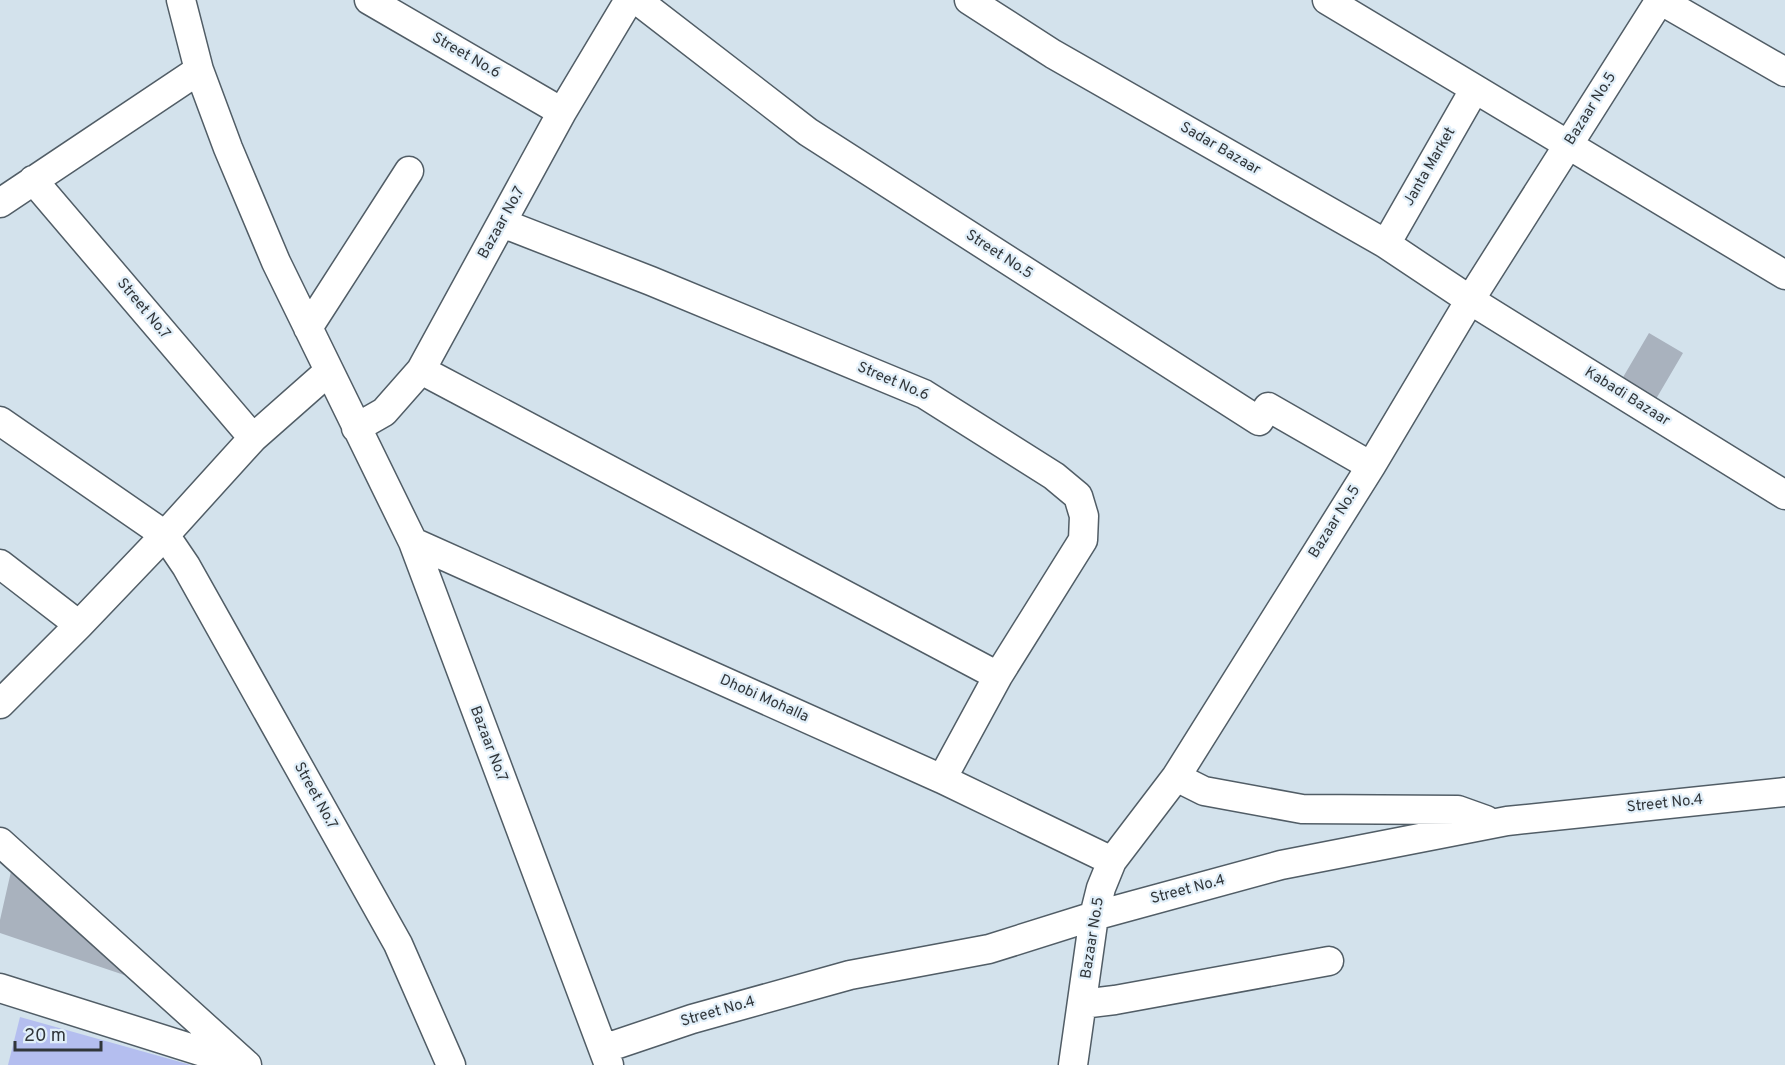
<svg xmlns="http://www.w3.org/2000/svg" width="1785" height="1065" font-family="Overpass,sans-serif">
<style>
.green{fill:#b4beef}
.building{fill:#a9b2be}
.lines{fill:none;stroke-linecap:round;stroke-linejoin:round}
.minor-casing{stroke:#515d66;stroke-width:31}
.minor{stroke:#fff;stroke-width:28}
.labels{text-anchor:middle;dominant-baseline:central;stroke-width:4.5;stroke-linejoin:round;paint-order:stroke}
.street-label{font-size:15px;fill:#31363a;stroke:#e1eff9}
</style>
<rect width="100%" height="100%" fill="#d3e2ec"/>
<path class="green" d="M 20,1017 L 191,1065 L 8,1065 Z"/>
<path class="building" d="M 1649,333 L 1683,353 L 1656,399 L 1622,379 Z
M 12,867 L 136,979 L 0,933 L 0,920 Z"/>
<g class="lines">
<defs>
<path id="minor" d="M 181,0 L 199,70 L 228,148 L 276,262 L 413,542 L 609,1065
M 369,0 L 562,112
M 637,0 L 808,132 L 1259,421 L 1268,407 L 1371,466
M 969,0 L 1053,54 L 1386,244 L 1470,300 L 1785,495
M 1327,0 L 1785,275
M 1660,0 L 1785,72
M 33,180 L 253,438
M 0,203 L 199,70
M 502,223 L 651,281 L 924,394 L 1054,476 L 1078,496 L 1084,516 L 1083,540 L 998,676 L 942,779
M 1386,244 L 1474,90
M 308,328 L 409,171
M 421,370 L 998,676
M 0,421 L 165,535 L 186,566 L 398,944 L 451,1065
M 356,428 L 384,412 L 421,370 L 562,112 L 629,0
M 413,542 L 942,779 L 1112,861
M 0,564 L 79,625 L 165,535 L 253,438 L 329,371
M 0,704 L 79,625
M 1176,777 L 1204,791 L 1302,809 L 1458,810 L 1486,820
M 0,842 L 247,1065
M 0,988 L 241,1064
M 1082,1004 L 1115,1000 L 1329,961
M 603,1049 L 692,1019 L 850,975 L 989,949 L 1094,916 L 1281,865 L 1507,821 L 1785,792
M 1073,1065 L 1094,916 L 1101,888 L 1112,861 L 1176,777 L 1371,466 L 1470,300 L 1660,0"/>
</defs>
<use href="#minor" class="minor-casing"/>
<use href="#minor" class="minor"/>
</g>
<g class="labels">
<g class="street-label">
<text transform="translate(466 56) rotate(30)">Street No.6</text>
<text transform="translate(1591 109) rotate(-58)">Bazaar No.5</text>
<text transform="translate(1220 149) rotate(30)">Sadar Bazaar</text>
<text transform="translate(1430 167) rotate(-60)">Janta Market</text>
<text transform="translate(502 223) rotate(-61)">Bazaar No.7</text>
<text transform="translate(999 255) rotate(33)">Street No.5</text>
<text transform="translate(143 309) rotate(50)">Street No.7</text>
<text transform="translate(893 382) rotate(23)">Street No.6</text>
<text transform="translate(1627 397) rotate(32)">Kabadi Bazaar</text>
<text transform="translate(1335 522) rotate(-58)">Bazaar No.5</text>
<text transform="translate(764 699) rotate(24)">Dhobi Mohalla</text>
<text transform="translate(488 744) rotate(69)">Bazaar No.7</text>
<text transform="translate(315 796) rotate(61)">Street No.7</text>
<text transform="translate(1665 804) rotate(-6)">Street No.4</text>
<text transform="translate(1188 890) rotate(-15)">Street No.4</text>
<text transform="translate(1093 938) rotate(-81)">Bazaar No.5</text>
<text transform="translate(718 1012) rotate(-16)">Street No.4</text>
</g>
</g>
<path d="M15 1041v9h86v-9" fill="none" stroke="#31363a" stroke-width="3"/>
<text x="24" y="1041" font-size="18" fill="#31363a" stroke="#e1eff9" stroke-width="4.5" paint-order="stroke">20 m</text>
</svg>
